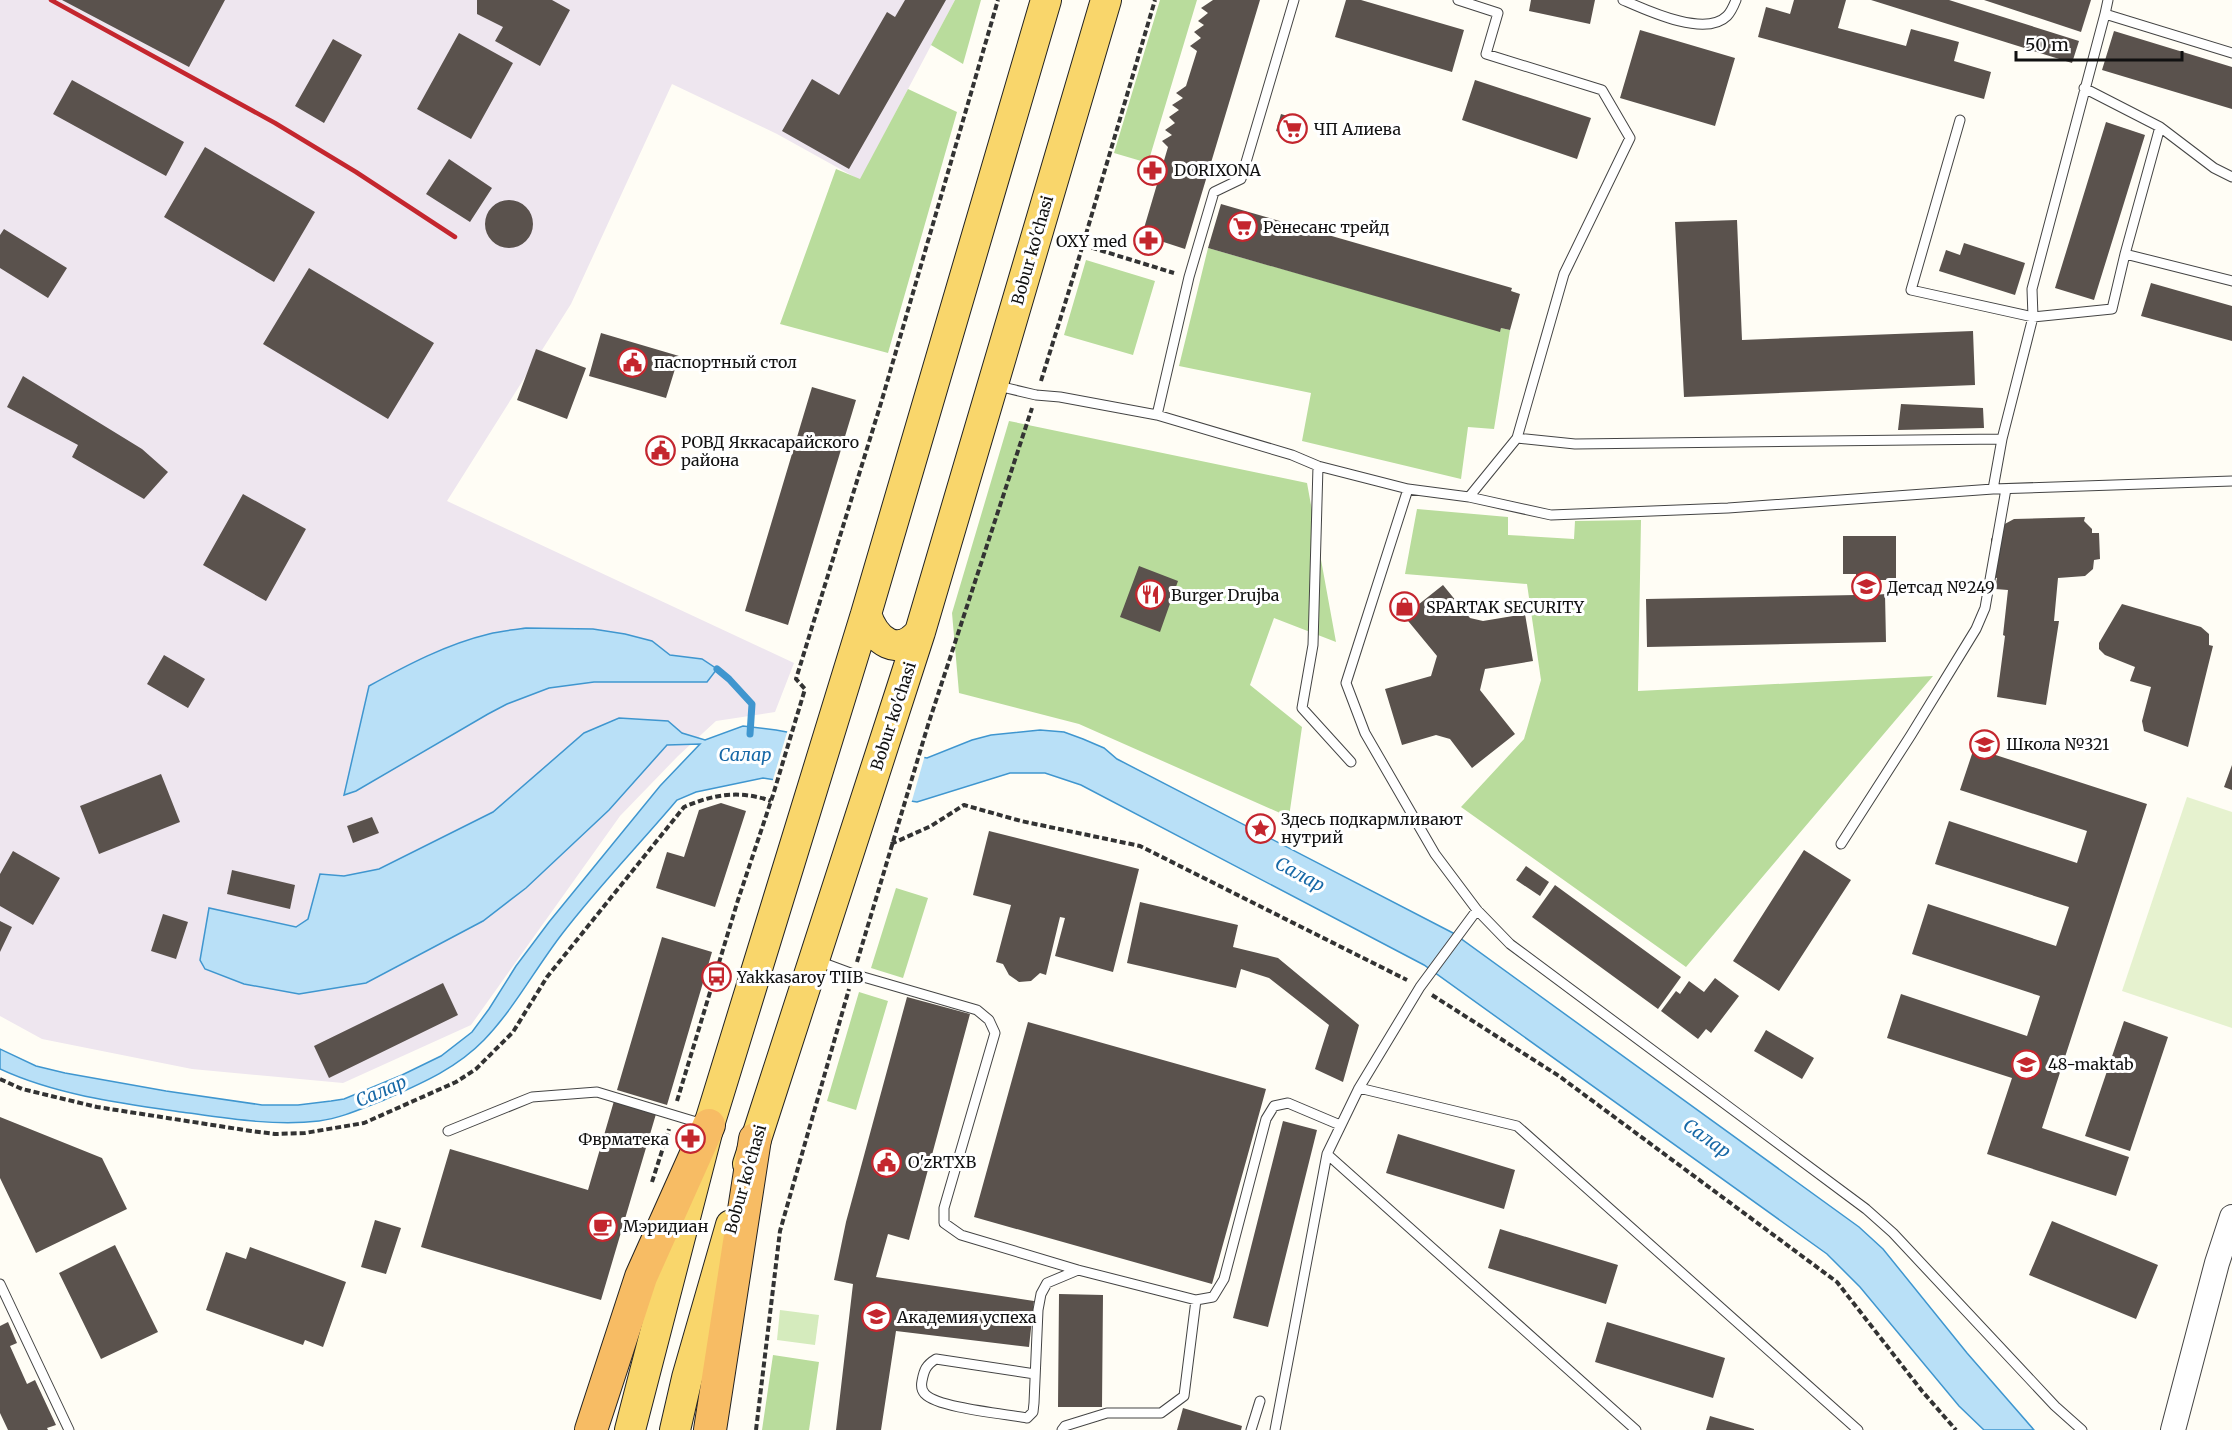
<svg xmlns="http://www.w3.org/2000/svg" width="2232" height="1430" font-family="Merriweather,serif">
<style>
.industrial{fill:#eee6ef}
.green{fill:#d5ebbd}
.forest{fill:#b9dc9c}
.pitch{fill:#e6f2cf}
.water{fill:#b9e0f7;stroke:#3f96cf;stroke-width:1.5}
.pier{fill:#fffdf5}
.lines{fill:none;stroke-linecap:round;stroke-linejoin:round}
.stream{stroke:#3f96cf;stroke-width:7}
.building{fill:#5a524d}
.service-casing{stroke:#444;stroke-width:11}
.tertiary-casing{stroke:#444;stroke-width:26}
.primary-casing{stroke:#222;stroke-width:32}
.trunk-casing{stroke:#222;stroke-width:34}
.path{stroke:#333;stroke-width:4;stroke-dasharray:6 3;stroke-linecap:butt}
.service{stroke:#fff;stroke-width:9}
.tertiary{stroke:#fff;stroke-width:24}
.primary{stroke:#f9d66b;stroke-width:30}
.trunk{stroke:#f7bc64;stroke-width:32}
.rail{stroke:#c4262e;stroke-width:4.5}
.labels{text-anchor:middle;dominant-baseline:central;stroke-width:6;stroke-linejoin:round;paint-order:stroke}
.poi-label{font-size:16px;fill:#111;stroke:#fff;text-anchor:start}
.street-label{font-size:16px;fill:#111;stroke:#fff}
.water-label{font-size:18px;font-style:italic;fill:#1768a6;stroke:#fff}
</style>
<rect width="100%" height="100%" fill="#fffdf5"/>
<path class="industrial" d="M 0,0 L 955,0 L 860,180 L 777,134 L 672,84 L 571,304 L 447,501 L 794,663 L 775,712 L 716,721 L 678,756 L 620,816 L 471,1025 L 343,1083 L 192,1069 L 42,1039 L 0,1016 Z"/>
<path class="green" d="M 780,1310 L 819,1315 L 815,1345 L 777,1340 Z"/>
<path class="forest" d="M 955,0 L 981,0 L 963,64 L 931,45 Z
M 1160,0 L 1197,0 L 1148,163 L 1114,153 Z
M 908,89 L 957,112 L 888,353 L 780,324 L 836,169 L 860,179 Z
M 1208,248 L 1500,331 L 1501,328 L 1510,330 L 1494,429 L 1468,427 L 1461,479 L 1302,441 L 1311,393 L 1179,366 Z
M 1086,260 L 1155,281 L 1133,355 L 1064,335 Z
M 1009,421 L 1307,483 L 1336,642 L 1274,618 L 1250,685 L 1302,727 L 1289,817 L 1079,724 L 959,693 L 952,613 Z
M 1417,509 L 1508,517 L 1508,535 L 1574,539 L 1575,521 L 1641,520 L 1638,691 L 1933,676 L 1686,967 L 1461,807 L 1524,739 L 1541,680 L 1527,584 L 1405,574 Z
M 896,888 L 928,898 L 903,978 L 871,968 Z
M 859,992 L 888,1001 L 856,1110 L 827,1101 Z
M 773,1355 L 819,1362 L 809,1430 L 762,1430 Z"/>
<path class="pitch" d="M 2187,797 L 2232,812 L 2232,1028 L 2122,991 Z"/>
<path class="water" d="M 526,628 L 593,629 L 625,634 L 652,641 L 670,655 L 702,659 L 717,669 L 707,682 L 594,682 L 549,688 L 507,704 L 488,714 L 356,791 L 344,795 L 369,686 C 407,665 447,644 489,634 C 501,631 514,630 526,628 Z
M 619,718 L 668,721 L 682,733 L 705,740 L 743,726 L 776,730 L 927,758 L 972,740 L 991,735 L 1040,730 L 1064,732 L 1083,739 L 1104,748 L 1117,759 L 1453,933 L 1859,1227 L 1883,1249 L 1967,1353 L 2034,1430 L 1984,1430 L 1959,1406 L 1860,1287 L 1827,1254 L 1424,965 L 1081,785 L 1045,773 L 1010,773 L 917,802 L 763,778 L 696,792 L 677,800 C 639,845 597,888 562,934 C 535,969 514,1009 484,1040 C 456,1069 420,1084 384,1100 C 363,1108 342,1118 319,1121 C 276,1126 231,1119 189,1113 C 126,1104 58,1096 0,1069 L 0,1049 L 36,1066 L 65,1073 L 166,1091 L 262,1105 L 298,1105 L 331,1101 L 344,1099 L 402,1075 L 441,1056 L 472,1032 L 489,1009 L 516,966 L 549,922 L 660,786 L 700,744 L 667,745 L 609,810 L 526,888 L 483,921 L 366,983 L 299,994 L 244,984 L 205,969 L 200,960 L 209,908 L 296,927 L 308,919 L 320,874 L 344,876 L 379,869 L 493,812 L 584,733 Z"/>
<path class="pier" d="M 788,729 L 925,755 L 911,804 L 772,783 Z"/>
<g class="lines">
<path class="stream" d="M 717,669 L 729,679 L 752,704 L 750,734"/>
</g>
<path class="building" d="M 62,0 L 225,0 L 189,67 Z
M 477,0 L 552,0 L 570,10 L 540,66 L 495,41 L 503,27 L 477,14 Z
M 905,0 L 946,0 L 849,169 L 782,131 L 812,79 L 839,95 L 887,12 L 895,17 Z
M 1213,0 L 1260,0 L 1185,249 L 1142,235 L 1168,147 L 1162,141 L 1172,135 L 1165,130 L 1175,123 L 1169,117 L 1179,110 L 1172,105 L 1183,98 L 1176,93 L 1186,86 L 1197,51 L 1190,46 L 1201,38 L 1194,32 L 1204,25 L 1198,21 L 1208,13 L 1201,8 Z
M 1346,0 L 1361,0 L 1464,30 L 1452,72 L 1335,37 Z
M 1531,0 L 1595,0 L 1590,24 L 1529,11 Z
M 1794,0 L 1846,0 L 1838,28 L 1906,46 L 1911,29 L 1959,42 L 1954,61 L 1991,72 L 1984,99 L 1758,37 L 1766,7 L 1790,14 Z
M 1871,0 L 1949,0 L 2079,41 L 2072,63 Z
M 1984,0 L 2091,0 L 2081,32 Z
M 1640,30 L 1735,58 L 1715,126 L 1620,98 Z
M 2114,31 L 2232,67 L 2232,109 L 2102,70 Z
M 459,33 L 513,63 L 471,139 L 417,109 Z
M 333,39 L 362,55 L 324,123 L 295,106 Z
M 72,80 L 184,142 L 166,176 L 53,114 Z
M 1475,80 L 1591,118 L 1577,159 L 1462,120 Z
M 1281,114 L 1306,122 L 1300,139 L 1276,131 Z
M 2106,122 L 2145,135 L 2094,300 L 2055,288 Z
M 205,147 L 315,212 L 274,282 L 164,217 Z
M 449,159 L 492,188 L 470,222 L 426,194 Z
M485 224a24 24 0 1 1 48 0a24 24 0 1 1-48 0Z
M 1221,204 L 1512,288 L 1511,291 L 1520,294 L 1510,330 L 1501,328 L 1500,332 L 1208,248 Z
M 1737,220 L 1742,340 L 1973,331 L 1975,385 L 1684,397 L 1675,222 Z
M 4,229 L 67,268 L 48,298 L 0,268 L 0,235 Z
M 1964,243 L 2025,263 L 2015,295 L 1939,271 L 1946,250 L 1960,255 Z
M 309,268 L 434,343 L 388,419 L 263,344 Z
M 2151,283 L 2232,306 L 2232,341 L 2141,316 Z
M 601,333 L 679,356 L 666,398 L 589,376 Z
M 536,349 L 586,368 L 567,419 L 517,400 Z
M 23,376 L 142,449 L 168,472 L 144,499 L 72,457 L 78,445 L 7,407 Z
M 812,387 L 856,400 L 788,625 L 745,611 Z
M 1901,404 L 1983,408 L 1984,428 L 1898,430 Z
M 243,494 L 306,529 L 266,601 L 203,565 Z
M 2085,517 L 2084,521 L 2092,529 L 2092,533 L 2099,533 L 2100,559 L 2094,560 L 2093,569 L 2085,576 L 2058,578 L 2054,621 L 2059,621 L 2046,705 L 1997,697 L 2005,636 L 2003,635 L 2008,590 L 1995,589 L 1997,578 L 1992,577 L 1991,539 L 2001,526 L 2014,519 Z
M 1843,536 L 1896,536 L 1896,580 L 1875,580 L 1875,595 L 1885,594 L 1886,642 L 1647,647 L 1646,599 L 1856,595 L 1856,574 L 1843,574 Z
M 1139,566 L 1178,581 L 1160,632 L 1120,617 Z
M 1443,585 L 1470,618 L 1483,621 L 1525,614 L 1533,661 L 1485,669 L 1480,690 L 1515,734 L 1472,768 L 1450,739 L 1436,735 L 1402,745 L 1385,689 L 1431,676 L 1437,656 L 1404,616 Z
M 2122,604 L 2201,627 L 2209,634 L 2209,645 L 2213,646 L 2188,747 L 2144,731 L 2142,721 L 2151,687 L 2130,681 L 2135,667 L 2105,655 L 2099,649 L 2099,643 Z
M 164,655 L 205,679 L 188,708 L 147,684 Z
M 1974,748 L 2147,804 L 2042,1128 L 2129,1157 L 2116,1196 L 1987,1154 L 2012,1078 L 1887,1038 L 1901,994 L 2027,1036 L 2040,996 L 1912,954 L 1928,904 L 2056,946 L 2069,907 L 1935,864 L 1949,821 L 2077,863 L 2087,831 L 1960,790 Z
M 2232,765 L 2232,790 L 2224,787 Z
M 161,774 L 180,822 L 99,854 L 80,806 Z
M 721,803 L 746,811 L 715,907 L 656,888 L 667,852 L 684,857 L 699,810 Z
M 372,817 L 379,833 L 353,843 L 347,826 Z
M 989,831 L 1139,869 L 1113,972 L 1055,956 L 1065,918 L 1060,917 L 1046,975 L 1040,973 L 1031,981 L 1019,982 L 1009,975 L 1003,964 L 996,962 L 1011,905 L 973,895 Z
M 1804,850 L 1851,880 L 1779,991 L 1733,961 Z
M 13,851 L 60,878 L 33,925 L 0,906 L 0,874 Z
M 1526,866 L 1549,882 L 1540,896 L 1516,880 Z
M 232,870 L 295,885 L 290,909 L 227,894 Z
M 1555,885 L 1681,977 L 1658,1009 L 1532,917 Z
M 1140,902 L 1238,925 L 1233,947 L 1278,958 L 1359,1025 L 1343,1082 L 1315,1069 L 1329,1025 L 1269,978 L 1241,969 L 1236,988 L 1127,963 Z
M 163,914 L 188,922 L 176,959 L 151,951 Z
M 0,921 L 12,927 L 0,952 Z
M 662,937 L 712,952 L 667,1105 L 617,1090 Z
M 1715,978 L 1739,996 L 1711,1033 L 1706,1029 L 1698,1039 L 1661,1011 L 1676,991 L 1680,994 L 1689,981 L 1704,992 Z
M 443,983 L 458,1015 L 329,1078 L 314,1046 Z
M 907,997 L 970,1014 L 909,1240 L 888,1234 L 876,1277 L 1034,1301 L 1029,1347 L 896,1331 L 881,1430 L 836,1430 L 853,1284 L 834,1280 L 846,1222 Z
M 2124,1021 L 2168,1037 L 2130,1151 L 2085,1136 Z
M 1028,1022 L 1266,1089 L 1212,1284 L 974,1217 Z
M 1766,1030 L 1814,1058 L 1802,1079 L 1754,1051 Z
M 614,1101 L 656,1114 L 601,1300 L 421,1247 L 450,1149 L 588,1190 Z
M 0,1117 L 102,1158 L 127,1209 L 36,1253 L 0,1178 Z
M 1283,1121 L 1317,1130 L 1268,1327 L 1233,1318 Z
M 1398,1134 L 1515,1170 L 1504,1209 L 1386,1173 Z
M 375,1220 L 401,1228 L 386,1274 L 361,1267 Z
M 2052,1221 L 2158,1265 L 2136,1319 L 2029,1275 Z
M 1500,1229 L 1618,1265 L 1606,1304 L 1488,1268 Z
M 115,1245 L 158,1332 L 101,1359 L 59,1273 Z
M 250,1247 L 346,1282 L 323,1347 L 305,1340 L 303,1345 L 206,1310 L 226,1252 L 246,1259 Z
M 1059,1294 L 1103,1295 L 1102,1407 L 1058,1407 Z
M 8,1322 L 17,1343 L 10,1346 L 27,1384 L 35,1380 L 56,1425 L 47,1428 L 48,1430 L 8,1430 L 0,1413 L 0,1326 Z
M 1607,1322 L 1725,1358 L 1713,1398 L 1595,1362 Z
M 1183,1408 L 1242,1426 L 1241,1430 L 1177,1430 Z
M 1710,1416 L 1754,1429 L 1754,1430 L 1706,1430 Z"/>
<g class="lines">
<defs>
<path id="service" d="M 1458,0 L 1498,13 L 1486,54 L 1602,90 L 1630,138 L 1564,274 L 1517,438 L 1469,497
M 1623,0 C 1646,10 1705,38 1727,16 C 1731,12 1734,5 1736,0
M 2105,14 L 2108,0
M 2084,88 L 2160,127 L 2214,168 L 2232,177
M 1960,120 L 1911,290 L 2033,317 L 2112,309 L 2125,254 L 2232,281
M 2125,254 L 2160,127
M 998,386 L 1036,395 L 1060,397 L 1157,415 L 1292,455 L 1318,466 L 1313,645 L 1302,708 L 1351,762
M 1157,415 L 1189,277 L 1214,192 L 1241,179 L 1294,0
M 1517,438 L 1575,444 L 2002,439
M 1318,466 L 1408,489 L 1469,497 L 1551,515 L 1728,508 L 1993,489 L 2232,481
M 1408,489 L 1346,683 L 1365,733 L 1435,854 L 1477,910 L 1510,944 L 1866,1209 L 1893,1233 L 2055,1406 L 2082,1430
M 1993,489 L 2002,439 L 2033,317 L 2032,289 L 2105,14 L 2232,53
M 1841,844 L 1911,735 L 1976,629 L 1985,608 L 2006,489
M 818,961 L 853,974 L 977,1010 L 989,1020 L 995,1033 L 944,1208 L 944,1223 L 961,1235 L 1078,1270 L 1196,1300 L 1213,1297 L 1224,1279 L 1266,1119 L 1274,1106 L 1288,1103 L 1340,1125
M 1359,1088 L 1517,1126 L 1858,1430
M 448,1131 L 532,1097 L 597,1092 L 703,1124
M 1327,1154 L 1636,1430
M 0,1284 L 69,1430
M 1035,1374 L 936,1359 C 926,1365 924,1370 922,1381 C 921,1386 921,1390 925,1394 C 938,1408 1006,1414 1027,1418 L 1033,1412 L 1034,1403 L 1038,1310 L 1041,1294 L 1047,1283 L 1078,1270
M 1062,1430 L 1065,1426 L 1107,1413 L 1161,1413 L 1184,1396 L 1196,1300
M 1251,1430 L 1260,1401
M 1275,1430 L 1327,1154 L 1359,1088 L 1420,987 L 1477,910"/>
<path id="tertiary" d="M 2173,1430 L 2217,1263 L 2232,1217"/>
<path id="primary" d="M 866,614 C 875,641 898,659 920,632
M 748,1164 L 920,632 L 1106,0
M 630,1430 L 709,1125 L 866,614 L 1046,0
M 675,1430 L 687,1378 L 731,1225"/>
<path id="trunk" d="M 591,1430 L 641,1277 L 709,1125
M 710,1430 L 755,1139"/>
</defs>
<use href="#service" class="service-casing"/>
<use href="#tertiary" class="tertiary-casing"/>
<use href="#primary" class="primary-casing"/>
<use href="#trunk" class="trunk-casing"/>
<path class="path" d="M 1083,245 L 1174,273
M 1041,381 L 1076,268 L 1155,0
M 891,844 L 931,826 L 964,805 L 1021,821 L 1140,846 L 1407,980
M 857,962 L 928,725 L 1032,408
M 1432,995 L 1559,1076 L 1837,1282 L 1922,1391 L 1956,1430
M 0,1079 L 22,1089 L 97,1107 L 251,1131 L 275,1134 L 305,1133 L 364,1123 L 456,1082 L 476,1069 L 513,1032 L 547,977 L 684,807 C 714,794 740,790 771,801
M 677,1101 L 738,900 L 773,795 L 805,689 L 796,679 L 881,403 L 998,0
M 652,1182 L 669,1129
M 756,1430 L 780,1231 L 849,989"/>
<use href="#service" class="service"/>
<use href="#tertiary" class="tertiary"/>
<use href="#primary" class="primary"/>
<use href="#trunk" class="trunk"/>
<path class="rail" d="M 51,0 L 275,123 L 356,172 L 455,237"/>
</g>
<defs>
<symbol id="supermarket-ring" viewBox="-11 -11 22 22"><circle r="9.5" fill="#fff" stroke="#c4262e" stroke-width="1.5"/><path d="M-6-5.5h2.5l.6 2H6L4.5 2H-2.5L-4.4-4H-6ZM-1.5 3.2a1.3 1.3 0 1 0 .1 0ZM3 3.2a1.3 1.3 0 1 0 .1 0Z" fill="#c4262e"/></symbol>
<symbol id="pharmacy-ring" viewBox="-11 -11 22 22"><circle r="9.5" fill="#fff" stroke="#c4262e" stroke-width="1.5"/><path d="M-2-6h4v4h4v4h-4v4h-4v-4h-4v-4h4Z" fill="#c4262e"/></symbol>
<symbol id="civic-ring" viewBox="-11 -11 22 22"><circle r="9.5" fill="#fff" stroke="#c4262e" stroke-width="1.5"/><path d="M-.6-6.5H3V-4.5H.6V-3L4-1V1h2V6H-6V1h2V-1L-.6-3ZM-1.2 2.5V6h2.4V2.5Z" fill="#c4262e"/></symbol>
<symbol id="school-ring" viewBox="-11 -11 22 22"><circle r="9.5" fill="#fff" stroke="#c4262e" stroke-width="1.5"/><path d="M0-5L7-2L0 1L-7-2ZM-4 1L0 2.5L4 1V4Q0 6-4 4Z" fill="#c4262e"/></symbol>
<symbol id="restaurant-ring" viewBox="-11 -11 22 22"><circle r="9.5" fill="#fff" stroke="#c4262e" stroke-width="1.5"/><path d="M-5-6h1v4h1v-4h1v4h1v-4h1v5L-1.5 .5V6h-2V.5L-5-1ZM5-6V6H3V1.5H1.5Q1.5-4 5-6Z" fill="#c4262e"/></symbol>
<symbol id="shop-ring" viewBox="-11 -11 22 22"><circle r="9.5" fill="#fff" stroke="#c4262e" stroke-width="1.5"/><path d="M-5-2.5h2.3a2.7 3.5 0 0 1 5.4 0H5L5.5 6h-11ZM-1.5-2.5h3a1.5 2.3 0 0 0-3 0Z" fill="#c4262e"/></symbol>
<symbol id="sight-ring" viewBox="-11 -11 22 22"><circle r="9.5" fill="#fff" stroke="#c4262e" stroke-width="1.5"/><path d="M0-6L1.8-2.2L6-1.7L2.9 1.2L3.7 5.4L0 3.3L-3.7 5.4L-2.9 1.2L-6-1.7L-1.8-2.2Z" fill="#c4262e"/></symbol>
<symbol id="bus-ring" viewBox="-11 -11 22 22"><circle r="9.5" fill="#fff" stroke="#c4262e" stroke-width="1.5"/><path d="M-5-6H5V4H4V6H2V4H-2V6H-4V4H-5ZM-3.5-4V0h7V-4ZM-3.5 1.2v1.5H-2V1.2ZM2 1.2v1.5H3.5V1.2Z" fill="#c4262e"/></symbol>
<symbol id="cafe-ring" viewBox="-11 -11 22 22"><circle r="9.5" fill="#fff" stroke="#c4262e" stroke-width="1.5"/><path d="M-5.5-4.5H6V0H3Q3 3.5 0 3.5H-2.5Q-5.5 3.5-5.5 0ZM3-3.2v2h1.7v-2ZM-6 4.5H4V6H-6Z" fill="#c4262e"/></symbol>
</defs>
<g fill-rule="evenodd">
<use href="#supermarket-ring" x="1276" y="112" width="33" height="33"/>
<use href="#pharmacy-ring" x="1136" y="154" width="33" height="33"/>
<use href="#supermarket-ring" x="1226" y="210" width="33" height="33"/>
<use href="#pharmacy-ring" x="1132" y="224" width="33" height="33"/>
<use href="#civic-ring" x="616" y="346" width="33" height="33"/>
<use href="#civic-ring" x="644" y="434" width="33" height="33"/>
<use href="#school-ring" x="1850" y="570" width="33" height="33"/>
<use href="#restaurant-ring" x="1134" y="578" width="33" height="33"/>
<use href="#shop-ring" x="1388" y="590" width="33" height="33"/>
<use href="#school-ring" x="1968" y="728" width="33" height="33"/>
<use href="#sight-ring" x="1244" y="812" width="33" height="33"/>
<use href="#bus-ring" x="700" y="960" width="33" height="33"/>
<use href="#school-ring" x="2010" y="1048" width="33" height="33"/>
<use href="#pharmacy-ring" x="674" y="1122" width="33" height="33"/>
<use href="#civic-ring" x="870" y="1146" width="33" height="33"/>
<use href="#cafe-ring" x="586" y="1210" width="33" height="33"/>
<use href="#school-ring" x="860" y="1300" width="33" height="33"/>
</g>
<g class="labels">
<g class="poi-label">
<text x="1314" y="129">ЧП Алиева</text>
<text x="1174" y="170">DORIXONA</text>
<text x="1263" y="227">Ренесанс трейд</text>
<text x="1127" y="241" text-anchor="end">OXY med</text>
<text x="654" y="362">паспортный стол</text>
<text x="681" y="442">РОВД Яккасарайского<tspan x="681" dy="18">района</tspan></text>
<text x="1887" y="587">Детсад №249</text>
<text x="1171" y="595">Burger Drujba</text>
<text x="1426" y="607">SPARTAK SECURITY</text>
<text x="2006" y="744">Школа №321</text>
<text x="1281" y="819">Здесь подкармливают<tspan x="1281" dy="18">нутрий</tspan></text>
<text x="737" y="977">Yakkasaroy TIIB</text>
<text x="2048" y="1064">48-maktab</text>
<text x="669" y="1139" text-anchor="end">Фврматека</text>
<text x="908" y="1162">O'zRTXB</text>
<text x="623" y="1226">Мэридиан</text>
<text x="897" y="1317">Академия успеха</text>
</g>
<g class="street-label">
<text transform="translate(1032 250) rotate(-74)">Bobur ko'chasi</text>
<text transform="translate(893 716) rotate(-72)">Bobur ko'chasi</text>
<text transform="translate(745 1179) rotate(-74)">Bobur ko'chasi</text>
</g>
<g class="water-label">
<text x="745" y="754">Салар</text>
<text transform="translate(1300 874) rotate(28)">Салар</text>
<text transform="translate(381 1091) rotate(-23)">Салар</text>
<text transform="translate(1707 1138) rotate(35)">Салар</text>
</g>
</g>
<path d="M2016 51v9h166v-9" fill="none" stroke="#111111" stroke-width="3"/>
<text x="2025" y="51" font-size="18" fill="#111111" stroke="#ffffff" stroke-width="4.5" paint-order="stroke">50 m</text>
</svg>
